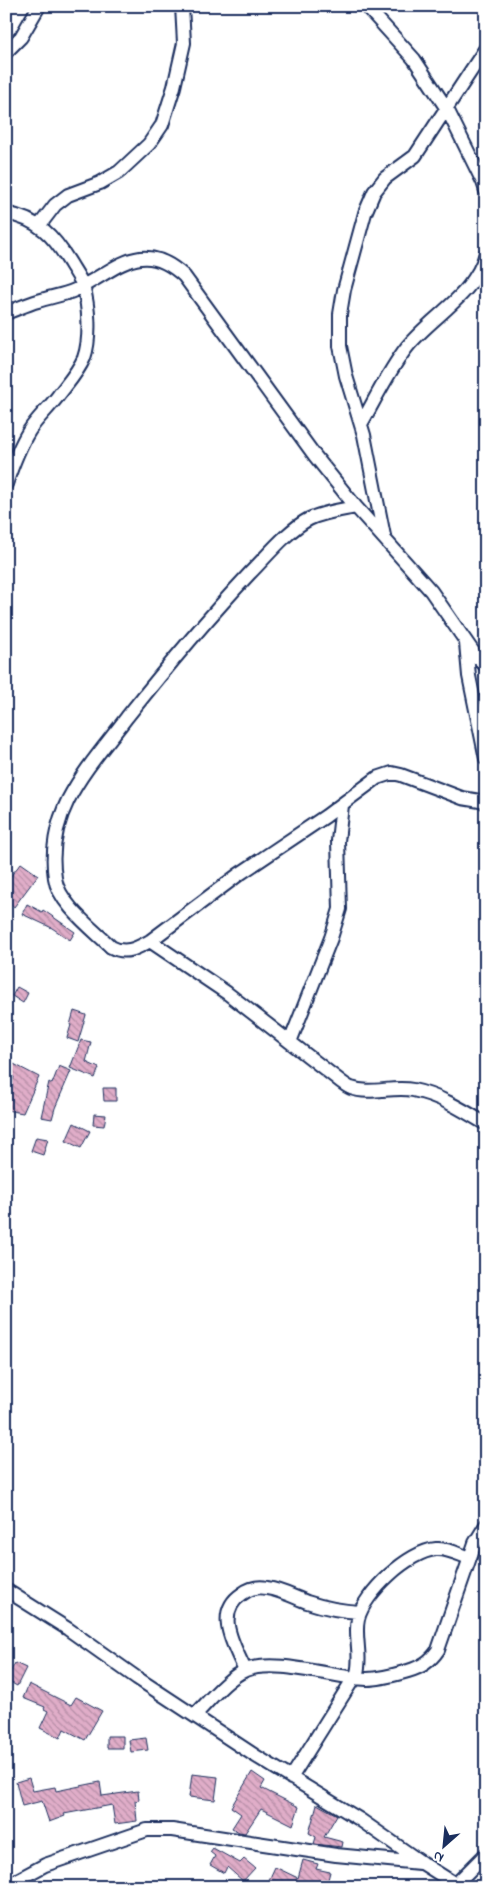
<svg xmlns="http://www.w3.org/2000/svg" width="492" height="1893" font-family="'Indie Flower',sans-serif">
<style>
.building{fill:url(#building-back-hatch);stroke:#1b2f5e}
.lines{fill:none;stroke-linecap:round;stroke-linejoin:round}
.minor-casing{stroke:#1b2f5e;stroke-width:16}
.minor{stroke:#fff;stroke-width:12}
</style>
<defs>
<pattern id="building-back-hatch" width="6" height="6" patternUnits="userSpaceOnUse" patternTransform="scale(1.25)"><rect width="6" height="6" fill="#e0adc8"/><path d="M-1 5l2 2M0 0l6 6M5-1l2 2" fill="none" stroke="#b58da6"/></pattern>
</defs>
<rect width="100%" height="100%" fill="#fff"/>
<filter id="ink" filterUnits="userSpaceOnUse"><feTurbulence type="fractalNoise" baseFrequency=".02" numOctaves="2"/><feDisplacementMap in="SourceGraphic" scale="10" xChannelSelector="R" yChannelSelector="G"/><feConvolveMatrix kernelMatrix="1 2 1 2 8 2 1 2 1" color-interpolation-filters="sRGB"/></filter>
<g filter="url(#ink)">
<path class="building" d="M 21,863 L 38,875 L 14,907 L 6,902 L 6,882 Z
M 27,904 L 42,912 L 43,910 L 75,932 L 70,940 L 52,928 L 22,914 Z
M 17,987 L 28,993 L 23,1003 L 12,996 Z
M 74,1011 L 86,1015 L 78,1042 L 67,1038 L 71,1025 L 70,1025 Z
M 81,1040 L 91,1042 L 86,1062 L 99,1068 L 95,1078 L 70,1068 Z
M 6,1060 L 39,1077 L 23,1113 L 6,1110 L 6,1097 L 14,1077 L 6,1073 Z
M 59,1066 L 71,1071 L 55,1108 L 52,1119 L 41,1117 L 49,1082 L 52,1084 Z
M 103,1088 L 116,1088 L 116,1101 L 104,1101 Z
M 94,1114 L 106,1115 L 104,1126 L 93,1125 Z
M 74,1123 L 90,1131 L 81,1148 L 66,1141 Z
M 36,1137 L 48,1139 L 43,1155 L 31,1151 Z
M 15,1663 L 26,1668 L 17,1686 L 6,1680 Z
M 29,1684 L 71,1705 L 76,1697 L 102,1711 L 85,1740 L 64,1729 L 60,1738 L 40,1728 L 48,1711 L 44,1709 L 45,1707 L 23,1698 Z
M 107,1736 L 123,1736 L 123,1748 L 107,1748 Z
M 146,1738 L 148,1750 L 131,1752 L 129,1740 Z
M 252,1772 L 265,1781 L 261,1788 L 299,1807 L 293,1825 L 261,1809 L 245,1833 L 239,1832 L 232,1828 L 241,1814 L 231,1807 Z
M 192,1774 L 218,1777 L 215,1800 L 189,1797 Z
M 29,1778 L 33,1791 L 55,1787 L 56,1791 L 100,1782 L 102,1796 L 138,1791 L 139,1800 L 135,1801 L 137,1821 L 115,1824 L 112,1805 L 64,1814 L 65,1816 L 49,1822 L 42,1801 L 22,1806 L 16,1782 Z
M 317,1804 L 337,1815 L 324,1837 L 343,1842 L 342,1847 L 314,1844 L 316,1837 L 309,1833 Z
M 213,1848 L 240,1863 L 244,1859 L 255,1868 L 243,1881 L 227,1867 L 224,1873 L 210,1865 L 215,1856 L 210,1852 Z
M 303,1860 L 318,1864 L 316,1869 L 330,1872 L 326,1887 L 284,1887 L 269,1880 L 275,1867 L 298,1878 Z"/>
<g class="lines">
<defs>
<path id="minor" d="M 366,6 L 414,59 L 447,109 L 483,182 L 486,191
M 6,52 L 21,37 L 39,6
M 6,213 C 39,220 53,235 70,263 C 74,270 80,278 83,286 C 89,306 91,338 84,358 C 78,372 67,384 58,396 C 49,408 37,418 29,431 C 19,447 12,466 6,484
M 39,226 L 55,205 L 68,195 L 100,183 L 119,172 L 149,144 L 162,125 L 174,87 L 184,43 L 182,6
M 6,313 C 17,309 27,304 38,301 C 50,297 64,295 75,290 C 116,271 141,236 184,276 L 315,456 L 356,507 L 431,591 L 476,656 L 486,666
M 361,424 C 376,398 389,370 407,347 C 432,316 476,294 486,253
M 356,507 C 341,510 323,512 309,519 C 288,530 267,556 250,573 C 207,619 166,668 127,717 C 106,745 84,769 68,800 C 56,824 51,852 55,878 C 58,903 94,930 111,947 C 126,955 137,948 150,941 L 238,875 L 326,816 L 377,778 L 392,773 L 401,775 L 462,798 L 486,802
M 384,536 L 364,435 L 346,376 L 340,346 L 340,314 L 344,290 L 365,213 L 374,192 L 385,178 L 415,156 L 486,48
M 466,643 L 469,676 L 486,759
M 150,941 L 227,993 L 335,1077 C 340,1081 346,1086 351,1088 C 370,1095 393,1086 413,1090 C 439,1095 463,1110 486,1124
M 290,1042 L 331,938 L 340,909 L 338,841 L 342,805
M 6,1590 L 68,1629 L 137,1678 L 254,1755 L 359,1819 L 422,1863 L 460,1887
M 245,1670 C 235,1647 213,1613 242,1594 C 250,1588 257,1586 267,1588 C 281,1590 294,1597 307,1602 C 325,1608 341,1611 360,1612
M 195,1715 C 208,1702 228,1677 246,1670 C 276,1658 334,1678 367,1679 C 381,1679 394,1675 408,1671 C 421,1667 430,1662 438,1650 L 475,1543 L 486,1525
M 291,1778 L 357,1673 C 362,1655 354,1636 358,1619 C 364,1593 409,1551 436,1549 C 447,1548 458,1554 469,1558
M 6,1886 L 45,1865 L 147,1830 L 172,1830 L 336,1855 L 420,1863
M 453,1887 L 486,1854"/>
</defs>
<use href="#minor" class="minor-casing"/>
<use href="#minor" class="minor"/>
</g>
</g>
<rect width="492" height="1893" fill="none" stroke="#fff" stroke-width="25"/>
<rect x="12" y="12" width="467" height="1868" fill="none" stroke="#1b2f5e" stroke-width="2" filter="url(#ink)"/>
<g transform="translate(444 1846) rotate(207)" stroke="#ffffff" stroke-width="4" paint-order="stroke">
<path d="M0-4L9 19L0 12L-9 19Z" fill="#1b2f5e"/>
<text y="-8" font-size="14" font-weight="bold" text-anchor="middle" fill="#1b2f5e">N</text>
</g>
</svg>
